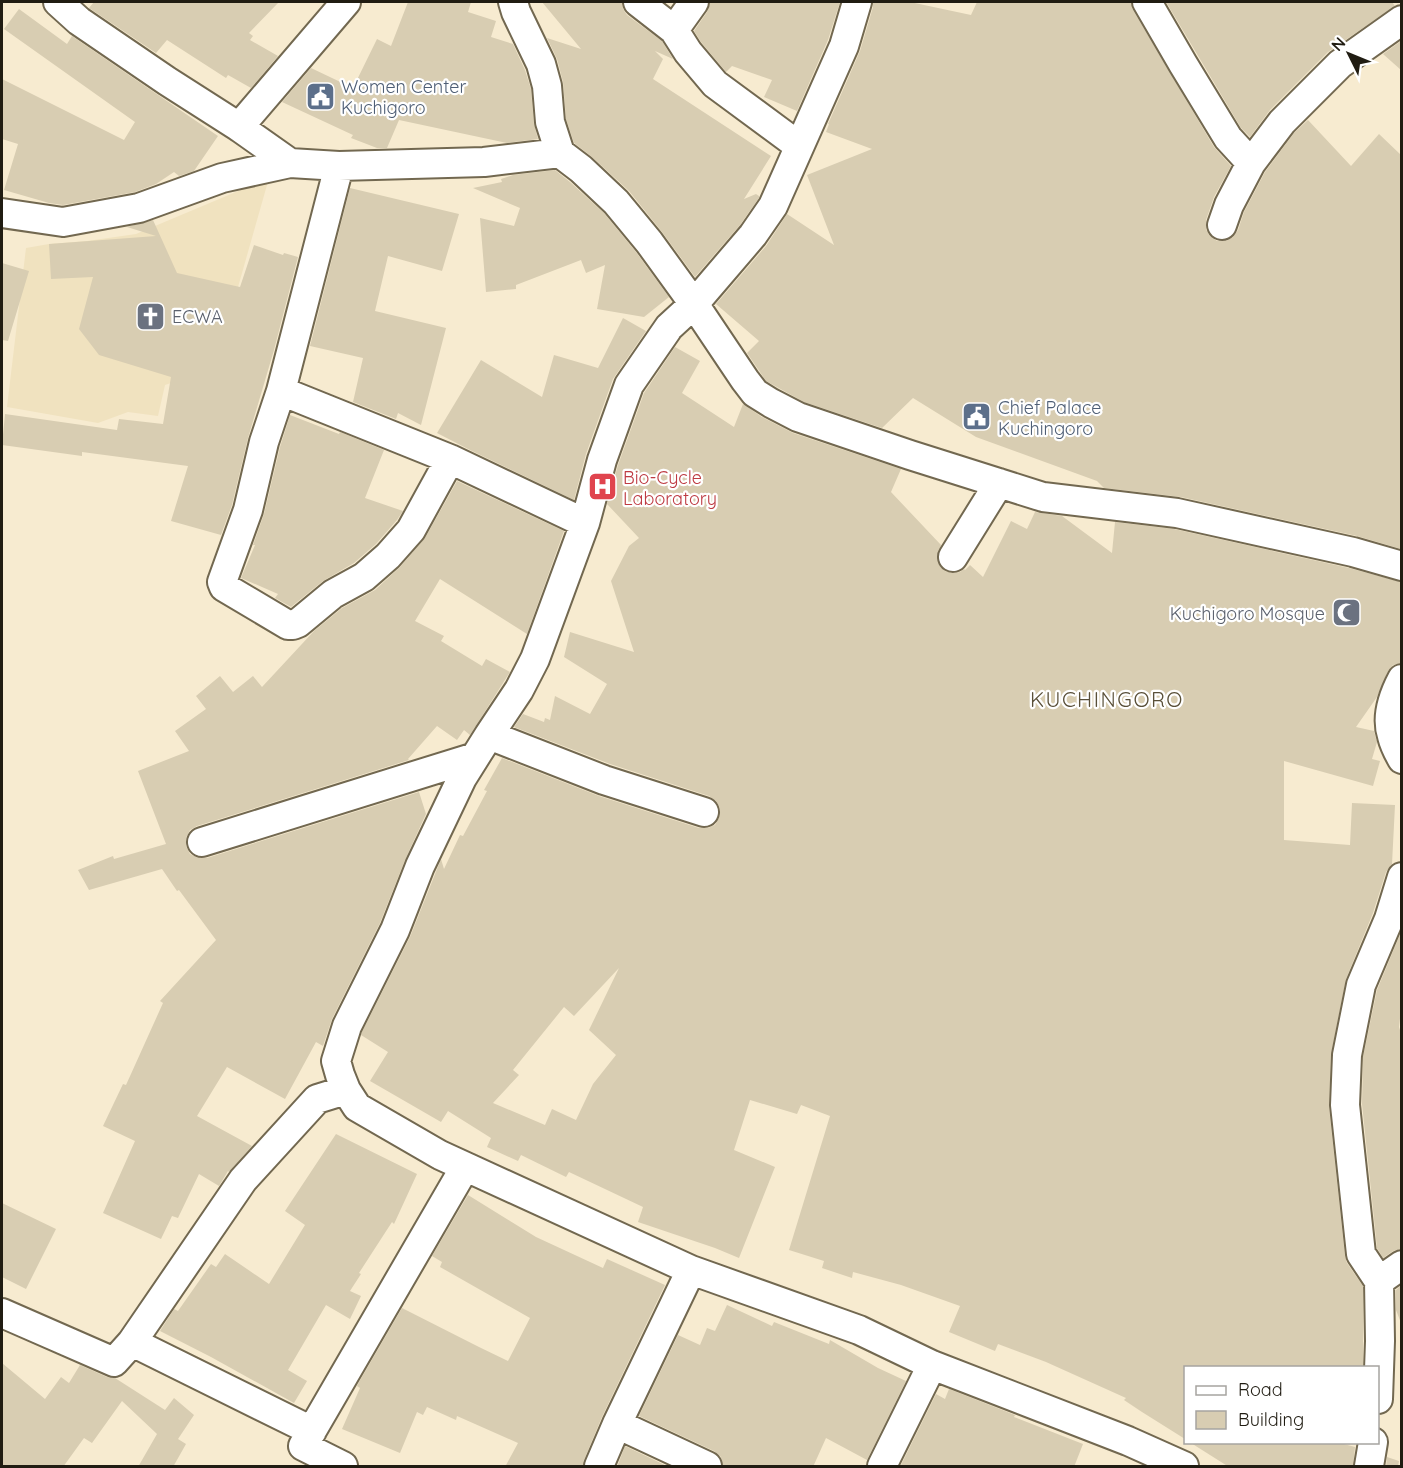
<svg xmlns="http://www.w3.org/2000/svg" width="1403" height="1468" font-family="Quicksand,sans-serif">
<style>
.built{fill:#f0e2bf}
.building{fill:#d8cdb2;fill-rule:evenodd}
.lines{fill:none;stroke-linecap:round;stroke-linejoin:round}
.street-casing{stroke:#726850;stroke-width:32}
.street{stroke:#fff;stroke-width:28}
.labels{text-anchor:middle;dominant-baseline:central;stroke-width:4.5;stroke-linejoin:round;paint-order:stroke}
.service-label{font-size:18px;fill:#4e5e75;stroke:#fff;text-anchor:start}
.worship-label{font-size:18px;fill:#5b616d;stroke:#fff;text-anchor:start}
.health-label{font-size:18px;fill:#be3a42;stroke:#fff;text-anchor:start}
.quarter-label{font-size:21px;letter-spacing:1.5px;fill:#594f38;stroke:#fff}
</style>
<rect width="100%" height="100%" fill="#f7ebd0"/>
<path class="built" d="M 269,178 L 215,368 L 165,385 L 158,416 L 128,412 L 98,423 L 7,407 L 26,248 L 49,244 L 87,241 L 136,234 Z"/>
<path class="building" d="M 94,2 L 279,2 L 249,33 L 253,36 L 250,40 L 278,56 L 251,88 L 228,75 L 226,78 L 167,40 L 156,53 L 89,8 Z
M 408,2 L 471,2 L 468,12 L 496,21 L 491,37 L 513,44 L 525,70 L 531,89 L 534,124 L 538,139 L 507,143 L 399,120 L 387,148 L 377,148 L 351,138 L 353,135 L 282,102 L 311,68 L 353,88 L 377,39 L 391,46 Z
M 542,2 L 622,2 L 623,9 L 627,15 L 662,41 L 673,59 L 655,51 L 663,59 L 653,79 L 771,156 L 744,199 L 756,194 L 759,196 L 759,198 L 740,225 L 695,277 L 662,232 L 629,191 L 592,157 L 574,143 L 566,119 L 563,82 L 557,59 L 547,38 L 581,49 Z
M 710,2 L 840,2 L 828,40 L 797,111 L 764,97 L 772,80 L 732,66 L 726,72 L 701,42 L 694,31 L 707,12 Z
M 873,2 L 910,2 L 971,15 L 977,2 L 1131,2 L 1133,10 L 1214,147 L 1231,166 L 1214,197 L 1206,220 L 1206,229 L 1209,235 L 1217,241 L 1226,241 L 1233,237 L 1238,230 L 1244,212 L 1265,172 L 1294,133 L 1308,120 L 1351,166 L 1379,134 L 1401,155 L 1401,549 L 1357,536 L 1181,497 L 1104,488 L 1097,481 L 976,437 L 913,398 L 882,428 L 804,402 L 766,381 L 747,353 L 759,341 L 716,304 L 766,246 L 787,214 L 834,245 L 807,175 L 872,149 L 826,132 L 829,124 L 828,124 L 860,51 L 873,7 Z
M 1166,2 L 1392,2 L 1395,6 L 1328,52 L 1270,110 L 1250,137 L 1241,128 Z
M 19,9 L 67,44 L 72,36 L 218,136 L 194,171 L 179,176 L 174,172 L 156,184 L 135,192 L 63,205 L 49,203 L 4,190 L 18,144 L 2,139 L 2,79 L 124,140 L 135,122 L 4,29 Z
M 1401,41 L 1401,70 L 1383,54 Z
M 555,170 L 570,182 L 604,213 L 636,252 L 669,297 L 644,317 L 597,309 L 605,265 L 586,273 L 581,260 L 516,285 L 516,289 L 486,292 L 480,218 L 514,226 L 520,208 L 473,188 L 502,182 L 501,179 L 513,175 Z
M 350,188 L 459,214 L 442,271 L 388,256 L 375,311 L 446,328 L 421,425 L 398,413 L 396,419 L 353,402 L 363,358 L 310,346 Z
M 153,220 L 177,273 L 240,287 L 254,245 L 283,255 L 284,253 L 298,257 L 274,350 L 248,438 L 232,505 L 221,535 L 171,521 L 188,466 L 82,452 L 82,456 L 2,445 L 5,414 L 117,430 L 119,419 L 163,424 L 171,377 L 99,355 L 79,329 L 93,277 L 51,279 L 49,244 L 156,236 L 127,227 Z
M 2,263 L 29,271 L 8,341 L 2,340 Z
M 623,318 L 646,331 L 613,379 L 586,454 L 574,500 L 472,451 L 437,433 L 481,360 L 542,397 L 554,355 L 598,368 Z
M 675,347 L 700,361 L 682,393 L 734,427 L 743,404 L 762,417 L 793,433 L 901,469 L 891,492 L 941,545 L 937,557 L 939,565 L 945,571 L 953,573 L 960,572 L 964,569 L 965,570 L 970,565 L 983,577 L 1011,521 L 1027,529 L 1035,512 L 1062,516 L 1112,553 L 1115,522 L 1174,529 L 1349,568 L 1401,582 L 1401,663 L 1393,665 L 1388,671 L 1377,697 L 1356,727 L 1374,731 L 1377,742 L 1372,759 L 1380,761 L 1373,786 L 1284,761 L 1284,840 L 1350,845 L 1352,803 L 1395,805 L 1392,864 L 1386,872 L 1373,913 L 1346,979 L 1331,1054 L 1329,1107 L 1345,1256 L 1347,1263 L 1363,1286 L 1363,1368 L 1185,1368 L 1185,1439 L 1142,1412 L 1124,1400 L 1126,1398 L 1046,1362 L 998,1344 L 995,1351 L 949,1332 L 960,1306 L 901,1285 L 853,1272 L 852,1278 L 822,1268 L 824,1261 L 789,1250 L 830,1116 L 801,1105 L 797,1114 L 750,1100 L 734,1150 L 775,1167 L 739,1258 L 715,1248 L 638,1222 L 643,1207 L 569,1172 L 566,1177 L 521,1155 L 518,1161 L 487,1147 L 491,1138 L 448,1111 L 441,1122 L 370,1081 L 388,1052 L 361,1035 L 362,1032 L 410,937 L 441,859 L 444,869 L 460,835 L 463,836 L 487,791 L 484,790 L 502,758 L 599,796 L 699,828 L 708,828 L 715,825 L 719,818 L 720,808 L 716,801 L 709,796 L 610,764 L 514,727 L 523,714 L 544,722 L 545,718 L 550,720 L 555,696 L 590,714 L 607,684 L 564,657 L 570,632 L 634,652 L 611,581 L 629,546 L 639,538 L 607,504 L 618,465 L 644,393 ZM 619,968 L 589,1030 L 616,1055 L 593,1084 L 576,1120 L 552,1109 L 545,1125 L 493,1103 L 519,1075 L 513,1070 L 564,1007 L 574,1016 Z
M 290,415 L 339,434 L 340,432 L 384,450 L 365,498 L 403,511 L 397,520 L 376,544 L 354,563 L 323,581 L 291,607 L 275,598 L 278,594 L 241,578 L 255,545 L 253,545 L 264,514 L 280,447 Z
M 457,481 L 564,531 L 527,634 L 440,579 L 415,621 L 444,636 L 441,641 L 482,666 L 486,659 L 510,672 L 470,735 L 464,730 L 457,740 L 437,726 L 408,759 L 409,760 L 197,826 L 190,830 L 186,838 L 186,846 L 190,854 L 198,858 L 207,858 L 419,792 L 426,814 L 405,860 L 380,923 L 332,1019 L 323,1046 L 316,1042 L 285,1099 L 227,1067 L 197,1116 L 252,1146 L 229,1172 L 228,1171 L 219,1186 L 199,1174 L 178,1218 L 172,1216 L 161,1239 L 103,1213 L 135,1141 L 103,1126 L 123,1084 L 126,1085 L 163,1003 L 160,1001 L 216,940 L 179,890 L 177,891 L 162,869 L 89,890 L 78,870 L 113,856 L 114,859 L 166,844 L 138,771 L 189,751 L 175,731 L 206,709 L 196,696 L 220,676 L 233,692 L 253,676 L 262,687 L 314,631 L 342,608 L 375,590 L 400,567 L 425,538 Z
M 1401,932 L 1401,1010 L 1399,1027 L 1401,1033 L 1401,1249 L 1393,1251 L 1383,1258 L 1377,1248 L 1362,1104 L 1363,1057 L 1377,990 Z
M 336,1134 L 417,1174 L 394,1224 L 392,1222 L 359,1273 L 361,1274 L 350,1291 L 361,1296 L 350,1319 L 326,1305 L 288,1370 L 307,1381 L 294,1403 L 211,1357 L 160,1331 L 174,1309 L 178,1311 L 211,1264 L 216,1267 L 225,1254 L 269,1284 L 305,1225 L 285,1211 Z
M 468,1195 L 536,1237 L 603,1268 L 607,1259 L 665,1285 L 602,1417 L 584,1460 L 583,1467 L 505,1467 L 518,1443 L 457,1416 L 456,1420 L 427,1407 L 423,1415 L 417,1412 L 400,1453 L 342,1429 L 360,1388 L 357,1386 L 359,1382 L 402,1308 L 479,1347 L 508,1361 L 530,1318 L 440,1267 L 442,1262 L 432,1256 Z
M 2,1203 L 56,1229 L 26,1289 L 2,1277 Z
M 1401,1285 L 1401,1323 L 1396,1310 L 1396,1290 Z
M 727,1305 L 772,1326 L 774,1322 L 829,1344 L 830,1340 L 878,1368 L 906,1381 L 867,1460 L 826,1438 L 813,1467 L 723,1467 L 721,1457 L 714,1451 L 639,1416 L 678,1335 L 700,1345 L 707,1328 L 715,1331 Z
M 2,1363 L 45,1399 L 61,1377 L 69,1383 L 80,1365 L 107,1377 L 115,1378 L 165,1410 L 174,1398 L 194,1415 L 178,1439 L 186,1444 L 173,1467 L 138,1467 L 157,1434 L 122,1401 L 92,1443 L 84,1438 L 63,1467 L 2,1467 Z
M 949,1389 L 1015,1415 L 1014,1417 L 1083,1444 L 1074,1467 L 900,1467 L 936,1394 L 945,1399 Z
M 1191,1443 L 1340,1443 L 1355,1447 L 1353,1467 L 1229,1467 Z
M 625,1446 L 669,1467 L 617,1467 Z
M 1387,1457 L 1399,1461 L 1398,1467 L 1386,1467 Z"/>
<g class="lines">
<defs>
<path id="street" d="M 58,2 L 79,21 L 167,81 L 239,127 L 290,163
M 513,2 L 516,12 L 541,64 L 547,86 L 550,122 L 560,153 L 581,169 L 616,202 L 649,242 L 694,304 L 745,380 L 755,393 L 771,403 L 798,417 L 910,455 L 1043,497 L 1177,513 L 1353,552 L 1402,566
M 638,2 L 674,30 L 688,52 L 715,84 L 799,146
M 857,2 L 844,46 L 773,206 L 753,235 L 694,304 L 669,327 L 629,385 L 602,460 L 585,523 L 535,659 L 519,690 L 489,735 L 462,778 L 420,866 L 395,930 L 347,1026 L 336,1061 L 340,1075 L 346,1090 L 357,1107 L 440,1155 L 691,1270 L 859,1330 L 932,1365 L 1128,1441 L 1184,1466
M 1147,2 L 1183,64 L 1228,138 L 1251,163
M 674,30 L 694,2
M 239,127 L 346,2
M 339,166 L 281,391 L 264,442 L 248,510 L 222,582 L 224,587 L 288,625 L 293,625 L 298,623 L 333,594 L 364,577 L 388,556 L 411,530 L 450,459
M 2,213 L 63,222 L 139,208 L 222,178 L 290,163 L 339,166 L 484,162 L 560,153
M 1222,225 L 1229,205 L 1251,163 L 1282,122 L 1340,64 L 1402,20
M 281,391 L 450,459 L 585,523
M 953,557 L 999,483
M 1402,679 C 1393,696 1386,718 1392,736 C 1394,744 1398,752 1402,759
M 489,735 L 604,780 L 704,812
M 202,842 L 475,757
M 1379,1281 L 1402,1265
M 2,1313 L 114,1362 L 132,1342
M 1378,1399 L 1380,1341 L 1379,1281 L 1361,1254 L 1345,1105 L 1347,1055 L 1361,985 L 1389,919 L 1402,877
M 617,1424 L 707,1466
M 312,1431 L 132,1342 L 243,1180 L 317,1099 L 346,1090
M 343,1466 L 303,1446 L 465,1167
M 599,1466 L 617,1424 L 691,1270
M 882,1466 L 932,1365
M 1369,1466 L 1373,1442"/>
</defs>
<use href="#street" class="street-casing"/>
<use href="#street" class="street"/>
</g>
<defs>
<symbol id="civic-square" viewBox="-11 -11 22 22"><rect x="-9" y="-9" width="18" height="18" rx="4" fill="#5c6f8a" stroke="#fff"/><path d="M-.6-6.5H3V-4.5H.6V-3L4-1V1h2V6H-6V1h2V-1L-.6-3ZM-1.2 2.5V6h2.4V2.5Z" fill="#fff"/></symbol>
<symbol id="church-square" viewBox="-11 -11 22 22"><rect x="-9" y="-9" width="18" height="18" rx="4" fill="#6b7280" stroke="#fff"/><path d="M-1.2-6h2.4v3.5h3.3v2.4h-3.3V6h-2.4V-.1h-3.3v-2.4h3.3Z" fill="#fff"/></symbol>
<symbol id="hospital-square" viewBox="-11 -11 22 22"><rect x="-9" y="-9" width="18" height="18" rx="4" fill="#e0444e" stroke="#fff"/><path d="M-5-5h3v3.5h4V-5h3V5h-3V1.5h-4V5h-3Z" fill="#fff"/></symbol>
<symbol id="mosque-square" viewBox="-11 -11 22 22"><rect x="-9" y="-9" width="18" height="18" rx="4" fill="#6b7280" stroke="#fff"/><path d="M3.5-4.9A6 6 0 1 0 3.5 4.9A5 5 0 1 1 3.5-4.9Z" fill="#fff"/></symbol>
</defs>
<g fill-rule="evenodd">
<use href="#civic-square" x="304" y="80" width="33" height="33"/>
<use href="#church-square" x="134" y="300" width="33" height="33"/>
<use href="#civic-square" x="960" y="400" width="33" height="33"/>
<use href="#hospital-square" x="586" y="470" width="33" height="33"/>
<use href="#mosque-square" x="1330" y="596" width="33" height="33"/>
</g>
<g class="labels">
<g class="service-label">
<text x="341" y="86">Women Center<tspan x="341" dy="21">Kuchigoro</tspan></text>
<text x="998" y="407">Chief Palace<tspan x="998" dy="21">Kuchingoro</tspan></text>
</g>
<g class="worship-label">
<text x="172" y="316">ECWA</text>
<text x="1325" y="613" text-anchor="end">Kuchigoro Mosque</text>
</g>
<g class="health-label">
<text x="623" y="477">Bio-Cycle<tspan x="623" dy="21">Laboratory</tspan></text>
</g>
<g class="quarter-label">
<text x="1107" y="699">KUCHINGORO</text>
</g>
</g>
<rect width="1403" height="1468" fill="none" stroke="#201c12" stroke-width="6"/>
<rect x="1184" y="1366" width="195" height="78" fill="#ffffff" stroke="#a6a4a0" stroke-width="1.5"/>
<rect x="1196" y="1386" width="30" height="9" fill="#ffffff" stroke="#a6a4a0" stroke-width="1.5"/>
<text x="1238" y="1396" font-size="18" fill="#201c12">Road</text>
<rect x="1196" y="1411" width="30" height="18" fill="#d8cdb2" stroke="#a6a4a0" stroke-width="1.5"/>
<text x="1238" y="1426" font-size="18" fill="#201c12">Building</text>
<g transform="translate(1349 54) rotate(313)" stroke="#ffffff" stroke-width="4.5" paint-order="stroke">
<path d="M0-4.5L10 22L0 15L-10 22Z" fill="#201c12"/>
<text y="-9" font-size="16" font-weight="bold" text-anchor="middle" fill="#201c12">N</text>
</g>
</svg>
